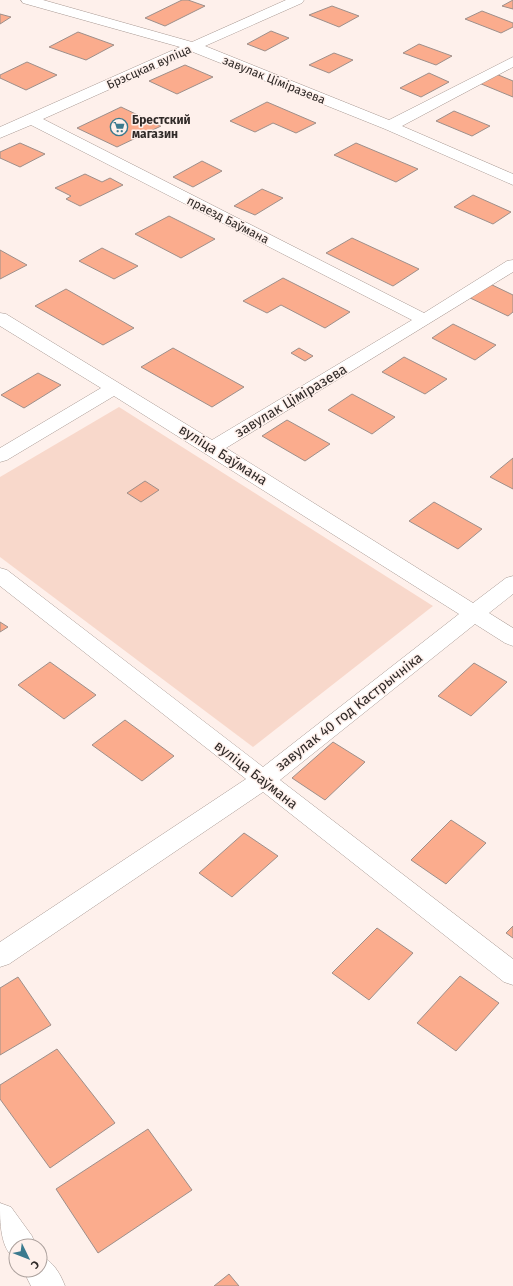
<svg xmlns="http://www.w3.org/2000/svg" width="513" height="1286" font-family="'Fira Sans',sans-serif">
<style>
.green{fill:#f8d8cb}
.building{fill:#fbac8d;stroke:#9e8f8a}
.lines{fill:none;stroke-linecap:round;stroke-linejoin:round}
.minor-casing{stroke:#a89993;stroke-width:1}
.tertiary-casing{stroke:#a89993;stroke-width:1}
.minor{fill:#fff;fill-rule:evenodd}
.tertiary{fill:#fff;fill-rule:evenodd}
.labels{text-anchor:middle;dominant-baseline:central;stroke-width:3;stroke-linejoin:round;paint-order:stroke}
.far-street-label{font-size:12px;fill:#302a28;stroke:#fef0eb}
.far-poi-label{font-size:12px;font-weight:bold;fill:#302a28;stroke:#fef0eb;text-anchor:start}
.street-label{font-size:14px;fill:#302a28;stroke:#fef0eb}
</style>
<rect width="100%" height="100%" fill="#fef0eb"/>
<path class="green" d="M 119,407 L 433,606 L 253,747 L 0,557 L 0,477 Z"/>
<path class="building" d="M 182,0 L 188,0 L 205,6 L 165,26 L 145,18 Z
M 513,0 L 513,9 L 502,6 Z
M 332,6 L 359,16 L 339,27 L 309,15 Z
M 482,11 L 513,23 L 513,27 L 501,33 L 465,19 Z
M 0,14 L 11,17 L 0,24 Z
M 271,31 L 289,38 L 265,51 L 247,44 Z
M 78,32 L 114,45 L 86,60 L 49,47 Z
M 419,44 L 452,56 L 436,65 L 403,53 Z
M 334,53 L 353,60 L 329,73 L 309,65 Z
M 27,62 L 57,75 L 26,90 L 0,78 L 0,75 Z
M 185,65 L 213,77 L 177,94 L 149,81 Z
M 429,73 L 449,82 L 421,97 L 400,88 Z
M 496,74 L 513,81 L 513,97 L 479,83 Z
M 267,102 L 316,123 L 296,133 L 273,123 L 255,132 L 230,121 Z
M 121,107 L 161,126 L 117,147 L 77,128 Z
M 454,111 L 490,126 L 472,136 L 436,121 Z
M 20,143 L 45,154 L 20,167 L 0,158 L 0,152 Z
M 356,143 L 418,169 L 396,182 L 334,155 Z
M 202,161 L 222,171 L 193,187 L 173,177 Z
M 85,174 L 102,182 L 110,178 L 123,185 L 80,206 L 66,199 L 71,196 L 55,188 Z
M 262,189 L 283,198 L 255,215 L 234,206 Z
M 473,195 L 511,212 L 493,224 L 454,207 Z
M 169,216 L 215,239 L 181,258 L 135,234 Z
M 352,238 L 419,269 L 393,286 L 326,253 Z
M 102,248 L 138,266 L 114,279 L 79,261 Z
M 0,250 L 27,265 L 0,279 Z
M 283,278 L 350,312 L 325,328 L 281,305 L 267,313 L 243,301 Z
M 486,282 L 513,295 L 513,312 L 508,316 L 466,296 Z
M 66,289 L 134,328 L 103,345 L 35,306 Z
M 453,324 L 496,345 L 475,360 L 432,338 Z
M 173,348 L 244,387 L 212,407 L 141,367 Z
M 299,348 L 313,356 L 305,361 L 291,353 Z
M 404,357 L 447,379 L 425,394 L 382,372 Z
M 38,373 L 61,385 L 24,408 L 1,395 Z
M 352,394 L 395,417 L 372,434 L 328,410 Z
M 287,420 L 330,444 L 305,461 L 262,436 Z
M 513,458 L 513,489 L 490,477 Z
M 145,481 L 159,490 L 141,502 L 127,493 Z
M 434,502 L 482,529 L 458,549 L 409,521 Z
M 0,622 L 8,627 L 0,632 Z
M 50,662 L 96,695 L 64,719 L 18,685 Z
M 474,663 L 507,682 L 471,716 L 438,696 Z
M 125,720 L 174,756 L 142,781 L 92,745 Z
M 333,742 L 365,762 L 325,800 L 292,778 Z
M 451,820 L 486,843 L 446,884 L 411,860 Z
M 244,833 L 278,856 L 232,897 L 199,873 Z
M 513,926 L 513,938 L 506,933 Z
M 377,928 L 413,953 L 369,1000 L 332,973 Z
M 460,976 L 499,1003 L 456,1051 L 417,1023 Z
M 18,977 L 51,1025 L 0,1055 L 0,988 Z
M 57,1049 L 115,1123 L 50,1168 L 0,1099 L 0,1085 Z
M 148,1129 L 192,1190 L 98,1253 L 56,1189 Z
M 229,1274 L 239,1286 L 214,1286 Z"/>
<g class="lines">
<defs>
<path id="minor" d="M 21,0 L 43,0 L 192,42 L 286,0 L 304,0 L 302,3 L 205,46 L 389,120 L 513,57 L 513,67 L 402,126 L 513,174 L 513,185 L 385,129 L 193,52 L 43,119 L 424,313 L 507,261 L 513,260 L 513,272 L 226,448 L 473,603 L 506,578 L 513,576 L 513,594 L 489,613 L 513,628 L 513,646 L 505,643 L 475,624 L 280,780 L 513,959 L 513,985 L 504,982 L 263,792 L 9,964 L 0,967 L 0,942 L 246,779 L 0,586 L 0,568 L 7,570 L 263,767 L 459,614 L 114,396 L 7,460 L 0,462 L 0,448 L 101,388 L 0,326 L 0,313 L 6,314 L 212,440 L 412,320 L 31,125 L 0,138 L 0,127 L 180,47 L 23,3 Z"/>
<path id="tertiary" d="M 0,1203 L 11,1207 L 32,1236 L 36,1246 L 16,1246 L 16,1259 C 0,1250 0,1222 0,1203 Z
M 40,1256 C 53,1261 60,1273 65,1286 L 31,1286 L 23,1270 L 40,1270 Z"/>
</defs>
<use href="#minor" class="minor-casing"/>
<use href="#tertiary" class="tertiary-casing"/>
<use href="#minor" class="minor"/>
<use href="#tertiary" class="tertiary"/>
</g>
<defs>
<symbol id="supermarket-ring" viewBox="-11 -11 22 22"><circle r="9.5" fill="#fef0eb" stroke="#3b7a8e" stroke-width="1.5"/><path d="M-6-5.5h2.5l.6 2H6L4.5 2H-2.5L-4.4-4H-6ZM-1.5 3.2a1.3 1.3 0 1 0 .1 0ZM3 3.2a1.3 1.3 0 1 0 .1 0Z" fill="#3b7a8e"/></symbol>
</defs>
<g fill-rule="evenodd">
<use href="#supermarket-ring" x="109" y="117" width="20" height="20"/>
</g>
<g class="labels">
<g class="far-street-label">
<text transform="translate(149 67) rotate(-24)">Брэсцкая вуліца</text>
<text transform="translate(274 80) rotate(22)">завулак Ціміразева</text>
<text transform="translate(228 220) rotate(27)">праезд Баўмана</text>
</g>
<g class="far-poi-label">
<text x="132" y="120">Брестский<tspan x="132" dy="14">магазин</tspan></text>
</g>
<g class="street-label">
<text transform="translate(291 401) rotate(-31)">завулак Ціміразева</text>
<text transform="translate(223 455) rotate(32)">вуліца Баўмана</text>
<text transform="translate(349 712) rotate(-38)">завулак 40 год Кастрычніка</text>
<text transform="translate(256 775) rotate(38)">вуліца Баўмана</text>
</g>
</g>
<g transform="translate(28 1258) rotate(133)"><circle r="19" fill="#fef0eb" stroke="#aca19d"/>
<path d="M0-3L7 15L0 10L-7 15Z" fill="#3b7a8e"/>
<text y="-6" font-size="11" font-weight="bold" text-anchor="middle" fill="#302a28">С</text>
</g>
</svg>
